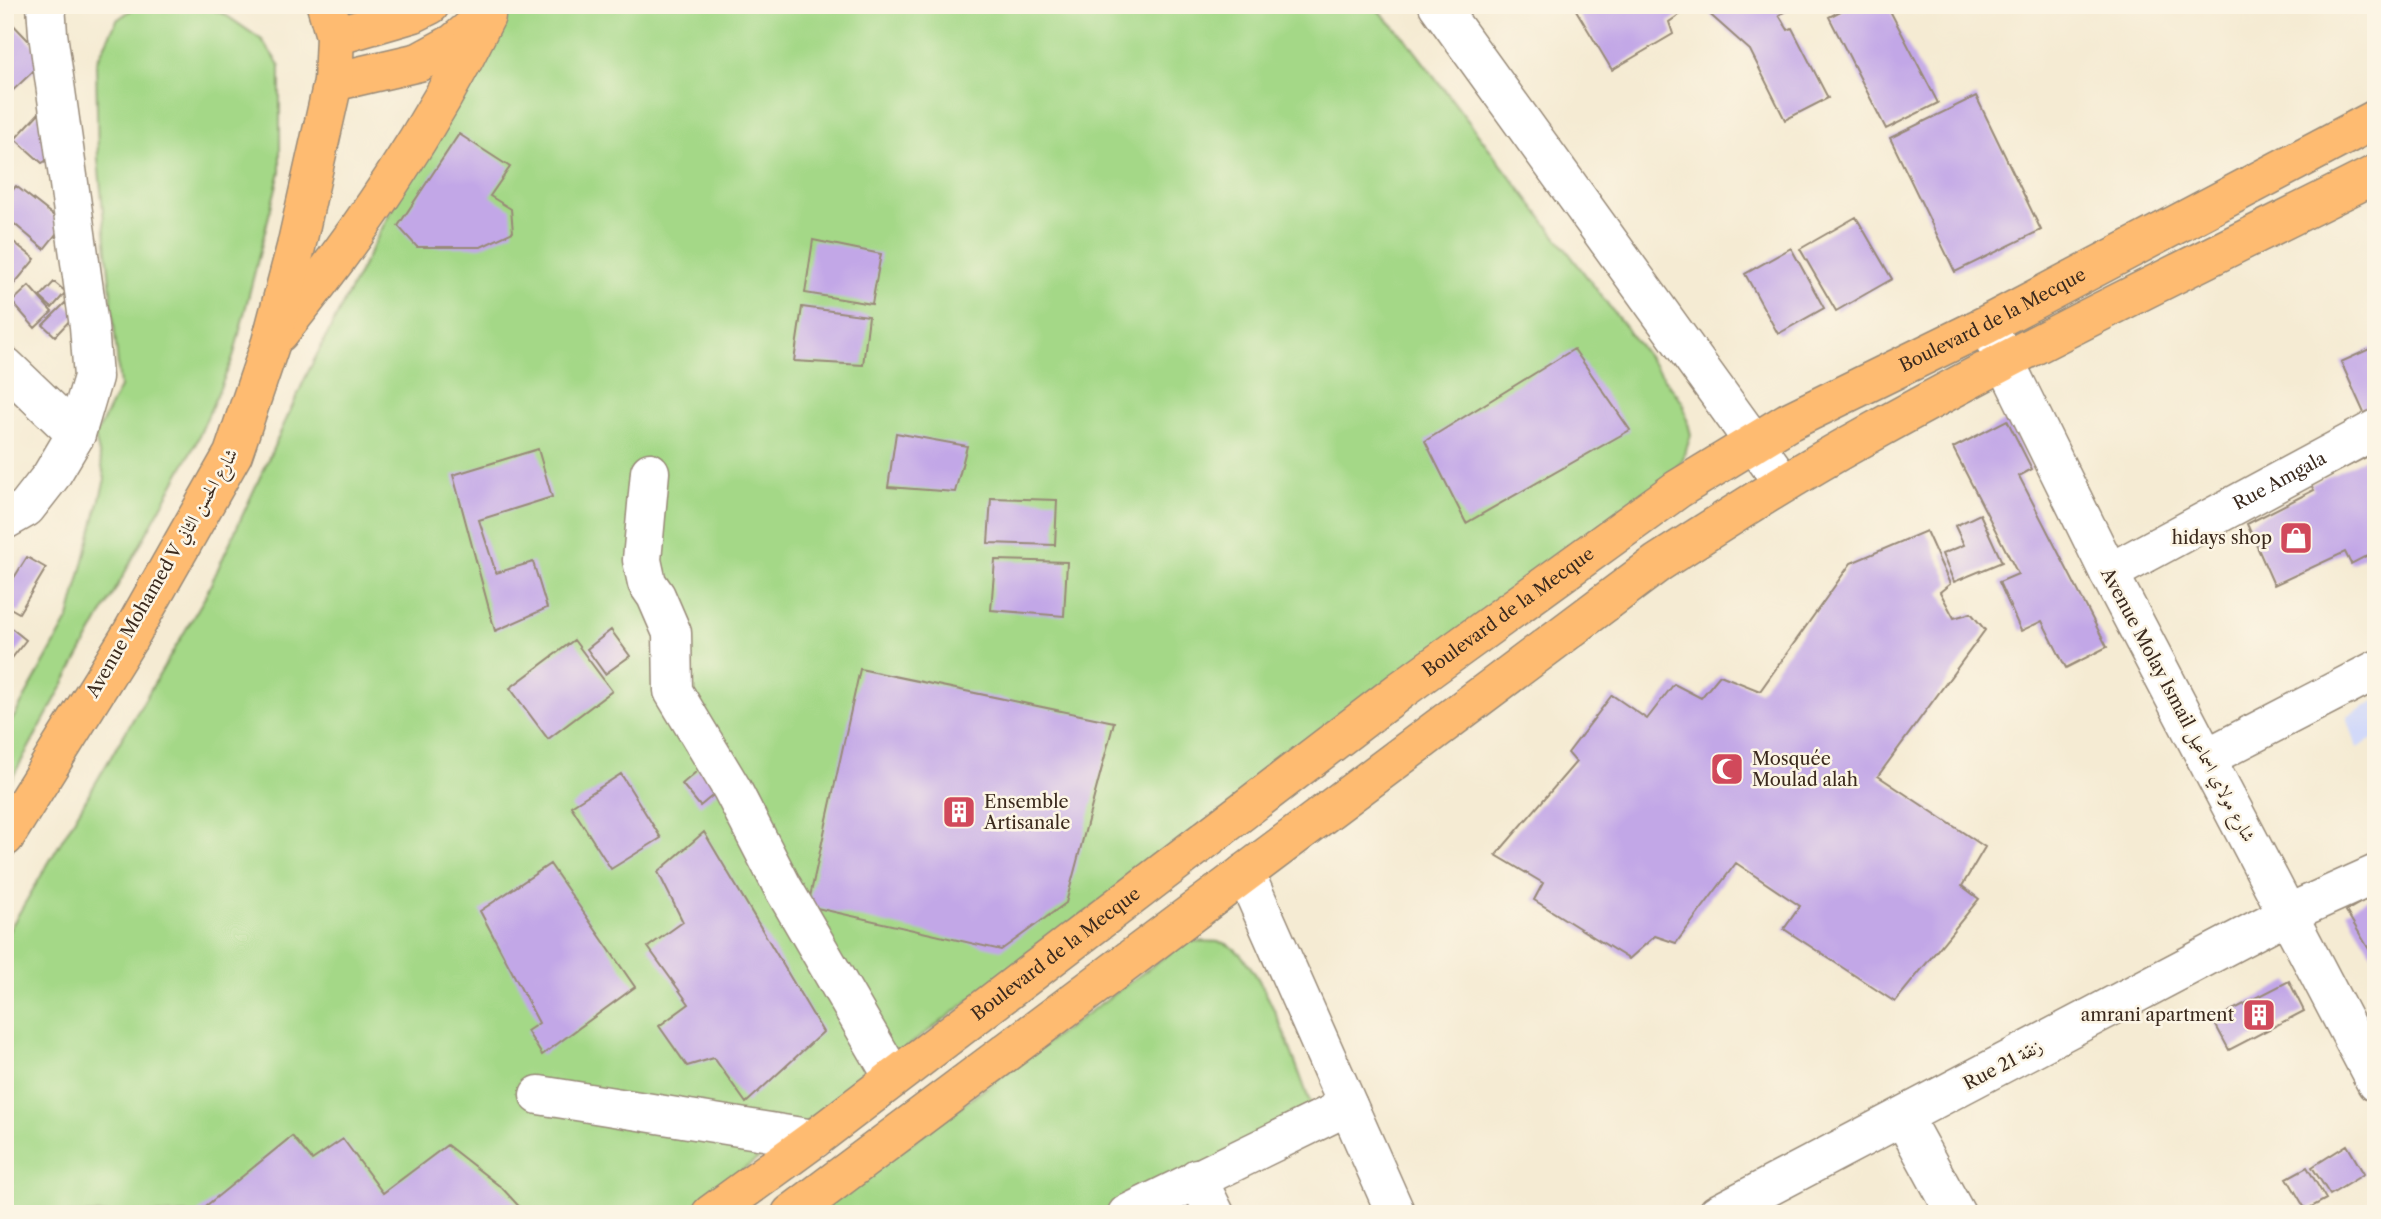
<svg xmlns="http://www.w3.org/2000/svg" width="2381" height="1219" font-family="'Libre Caslon Text',Amiri,serif">
<style>
.built{fill:#d2d9f9}
.green{fill:#a4d887;stroke:#708152;stroke-width:2}
.building{fill:#c2a7e7}
.lines{fill:none;stroke-linecap:round;stroke-linejoin:round}
.minor-casing{stroke:#988a78;stroke-width:41}
.major-casing{stroke:#988a78;stroke-width:41}
.minor{stroke:#fff;stroke-width:38}
.major{stroke:#febb71;stroke-width:38}
.labels{text-anchor:middle;dominant-baseline:central;stroke-width:5;stroke-linejoin:round;paint-order:stroke}
.street-label{font-size:18px;fill:#3b2a1e;stroke:#fcf5e5}
.poi-label{font-size:18px;fill:#3b2a1e;stroke:#fcf5e5;text-anchor:end}
</style>
<rect width="100%" height="100%" fill="#fcf5e5"/>
<filter id="ink" filterUnits="userSpaceOnUse"><feTurbulence type="fractalNoise" baseFrequency=".0143" numOctaves="2"/><feDisplacementMap in="SourceGraphic" scale="14" xChannelSelector="R" yChannelSelector="G"/><feConvolveMatrix kernelMatrix="1 2 1 2 8 2 1 2 1" color-interpolation-filters="sRGB"/></filter>
<filter id="wash" filterUnits="userSpaceOnUse"><feTurbulence type="fractalNoise" baseFrequency=".00686" numOctaves="4" result="noise"/><feDisplacementMap in="SourceGraphic" scale="28" xChannelSelector="R" yChannelSelector="G"/><feGaussianBlur stdDeviation="1.57" result="paint"/><feColorMatrix in="noise" values="0 0 0 0 0 0 0 0 0 0 0 0 0 0 0 0 0 1.4 0 .05"/><feComposite in="paint" operator="in"/></filter>
<g filter="url(#wash)">
<rect width="100%" height="100%" fill="#f5ebd3"/>
<path class="built" d="M 2376,700 L 2376,737 L 2357,748 L 2347,717 Z"/>
<path class="green" d="M 138,5 L 201,5 L 224,14 L 262,40 L 280,66 L 280,172 L 233,358 L 196,443 L 5,791 L 5,728 L 14,717 L 69,618 L 105,479 L 95,437 L 120,387 L 98,159 L 96,63 L 117,20 Z
M 508,5 L 1373,5 L 1405,38 L 1683,403 L 1691,435 L 1683,459 L 1663,487 L 1589,537 L 684,1214 L 5,1214 L 5,937 L 205,597 L 308,372 L 410,174 L 490,30 Z
M 1186,941 C 1198,942 1213,940 1224,943 C 1261,954 1297,1069 1311,1105 L 1134,1214 L 814,1214 Z"/>
<g id="blocks">
<path class="building" d="M 1573,5 L 1694,5 L 1669,22 L 1673,34 L 1612,70 Z
M 1708,5 L 1787,5 L 1791,8 L 1779,15 L 1788,30 L 1792,28 L 1828,98 L 1785,120 L 1750,50 L 1705,10 Z
M 1852,5 L 1887,5 L 1938,103 L 1886,129 L 1829,17 Z
M 5,16 L 46,59 L 5,98 Z
M 1976,96 L 2041,230 L 1955,272 L 1890,138 Z
M 51,100 L 54,156 L 42,163 L 15,139 Z
M 459,134 L 510,167 L 490,196 L 511,209 L 513,232 L 481,247 L 417,247 L 398,226 Z
M 16,186 L 64,224 L 44,249 L 5,216 L 5,199 Z
M 1856,217 L 1892,279 L 1836,311 L 1800,249 Z
M 5,235 L 35,259 L 10,289 L 5,285 Z
M 813,240 L 881,254 L 872,304 L 805,293 Z
M 1791,248 L 1824,308 L 1778,334 L 1745,274 Z
M 54,282 L 66,292 L 52,308 L 40,297 Z
M 29,286 L 52,312 L 35,328 L 12,302 Z
M 65,303 L 76,314 L 55,336 L 43,325 Z
M 802,307 L 869,316 L 863,365 L 794,361 Z
M 2376,346 L 2376,419 L 2368,422 L 2341,362 Z
M 1574,349 L 1630,430 L 1466,523 L 1425,441 Z
M 2007,420 L 2032,469 L 2019,476 L 2107,647 L 2066,668 L 2042,621 L 2021,631 L 1999,582 L 2018,574 L 1953,448 Z
M 896,433 L 967,446 L 955,492 L 888,487 Z
M 538,449 L 552,497 L 479,520 L 496,573 L 533,562 L 547,608 L 495,631 L 453,475 Z
M 2376,452 L 2376,551 L 2351,564 L 2345,552 L 2274,585 L 2247,524 L 2314,490 L 2311,485 Z
M 991,498 L 1057,500 L 1055,545 L 988,543 Z
M 1980,514 L 2002,562 L 1954,582 L 1942,554 L 1964,545 L 1955,526 Z
M 1926,531 L 1950,584 L 1940,592 L 1954,618 L 1971,613 L 1985,630 L 1878,776 L 1985,847 L 1962,886 L 1979,899 L 1895,1002 L 1784,929 L 1800,906 L 1736,863 L 1676,943 L 1655,936 L 1629,959 L 1534,900 L 1543,883 L 1496,855 L 1576,762 L 1568,753 L 1612,695 L 1647,719 L 1674,684 L 1701,698 L 1720,675 L 1760,691 L 1851,563 Z
M 27,557 L 46,568 L 19,613 L 5,605 L 5,592 Z
M 995,560 L 1067,562 L 1064,616 L 991,610 Z
M 5,623 L 26,640 L 5,667 Z
M 611,630 L 630,656 L 605,674 L 587,649 Z
M 574,640 L 612,691 L 548,739 L 510,688 Z
M 860,669 L 1114,722 L 1066,903 L 1001,950 L 808,906 Z
M 704,765 L 723,787 L 700,806 L 682,784 Z
M 621,774 L 661,838 L 611,869 L 571,806 Z
M 704,832 L 823,1032 L 746,1103 L 714,1058 L 687,1066 L 659,1026 L 689,1004 L 648,947 L 683,922 L 658,872 Z
M 550,864 L 635,987 L 542,1055 L 527,1031 L 539,1023 L 480,911 Z
M 2376,894 L 2376,961 L 2346,911 Z
M 2289,981 L 2304,1011 L 2229,1050 L 2213,1020 Z
M 292,1136 L 312,1160 L 343,1139 L 383,1193 L 447,1145 L 502,1188 L 526,1214 L 196,1214 Z
M 2347,1145 L 2364,1174 L 2330,1195 L 2312,1167 Z
M 2307,1167 L 2326,1199 L 2306,1210 L 2287,1178 Z"/>
</g>
</g>
<g filter="url(#ink)">
<use href="#blocks" fill-opacity="0" stroke="#988a78" stroke-width="2"/>
<g class="lines">
<defs>
<g id="minor">
<path d="M 1438,5 L 1783,483"/>
<path d="M 1990,331 L 2109,573 L 2376,1083"/>
<path d="M 5,366 L 76,434"/>
<path d="M 650,472 L 642,560 L 647,583 L 656,596 L 672,633 L 673,691 L 732,789 L 782,886 L 893,1077"/>
<path d="M 5,520 L 26,508 L 51,476 L 76,434 L 93,377 L 89,326 L 48,34 L 46,5"/>
<path id="s1" d="M 2109,573 L 2376,429"/>
<path d="M 2206,758 L 2376,670"/>
<path d="M 1245,873 L 1396,1214"/>
<path d="M 539,1095 L 814,1139"/>
<path d="M 1903,1117 L 1956,1214"/>
<path d="M 1197,1178 L 1215,1214"/>
<path d="M 1127,1214 L 1348,1106"/>
<path d="M 1717,1214 L 2287,914 L 2376,874"/>
</g>
<g id="major">
<path d="M 335,36 L 414,13 L 430,5"/>
<path d="M 333,82 L 419,62 L 454,43 L 481,20"/>
<path d="M 279,333 C 360,233 429,132 486,16"/>
<path d="M 5,837 L 130,636 L 233,454 L 271,342 L 296,247 L 333,82 L 335,36 L 326,5"/>
<path id="s2" d="M 711,1214 L 814,1139 L 1401,690 L 1678,489 L 1788,422 L 1986,325 L 2376,119"/>
<path d="M 791,1214 L 1658,563 C 1728,518 1798,473 1871,433 C 2036,341 2207,259 2376,174"/>
</g>
</defs>
<use href="#minor" class="minor-casing"/>
<use href="#major" class="major-casing"/>
<use href="#minor" class="minor"/>
<use href="#major" class="major"/>
</g>
</g>
<defs>
<symbol id="shop-square" viewBox="-11 -11 22 22"><rect x="-9" y="-9" width="18" height="18" rx="4" fill="#d1495b" stroke="#fcf5e5"/><path d="M-5-2.5h2.3a2.7 3.5 0 0 1 5.4 0H5L5.5 6h-11ZM-1.5-2.5h3a1.5 2.3 0 0 0-3 0Z" fill="#fff"/></symbol>
<symbol id="mosque-square" viewBox="-11 -11 22 22"><rect x="-9" y="-9" width="18" height="18" rx="4" fill="#d1495b" stroke="#fcf5e5"/><path d="M3.5-4.9A6 6 0 1 0 3.5 4.9A5 5 0 1 1 3.5-4.9Z" fill="#fff"/></symbol>
<symbol id="building-square" viewBox="-11 -11 22 22"><rect x="-9" y="-9" width="18" height="18" rx="4" fill="#d1495b" stroke="#fcf5e5"/><path d="M-4-6H4V6H1V3H-1V6H-4ZM-2.5-4.3h1.7v1.8h-1.7ZM.8-4.3h1.7v1.8H.8ZM-2.5-1h1.7V.8h-1.7ZM.8-1h1.7V.8H.8Z" fill="#fff"/></symbol>
</defs>
<g fill-rule="evenodd">
<use href="#shop-square" x="2277" y="519" width="38" height="38"/>
<use href="#mosque-square" x="1708" y="750" width="38" height="38"/>
<use href="#building-square" x="940" y="793" width="38" height="38"/>
<use href="#building-square" x="2240" y="996" width="38" height="38"/>
</g>
<g class="labels">
<g class="street-label">
<text stroke="none"><textPath href="#s2" startOffset="1566">Boulevard de la Mecque</textPath></text>
<text stroke="none"><textPath href="#s1" startOffset="194">Rue Amgala</textPath></text>
<text transform="translate(162 573) rotate(-60)">Avenue Mohamed V شارع الحسن الثاني</text>
<text stroke="none"><textPath href="#s2" startOffset="999">Boulevard de la Mecque</textPath></text>
<text transform="translate(2178 705) rotate(62)">Avenue Molay Ismail شارع مولاي اسماعيل</text>
<text stroke="none"><textPath href="#s2" startOffset="432">Boulevard de la Mecque</textPath></text>
<text transform="translate(2003 1065) rotate(-28)">Rue 21 زنقة</text>
</g>
<g class="poi-label">
<text x="2272" y="538">hidays shop</text>
<text x="1752" y="759" text-anchor="start">Mosquée<tspan x="1752" dy="21">Moulad alah</tspan></text>
<text x="984" y="802" text-anchor="start">Ensemble<tspan x="984" dy="21">Artisanale</tspan></text>
<text x="2234" y="1015">amrani apartment</text>
</g>
</g>
<rect width="2381" height="1219" fill="none" stroke="#fcf5e5" stroke-width="28"/>
</svg>
